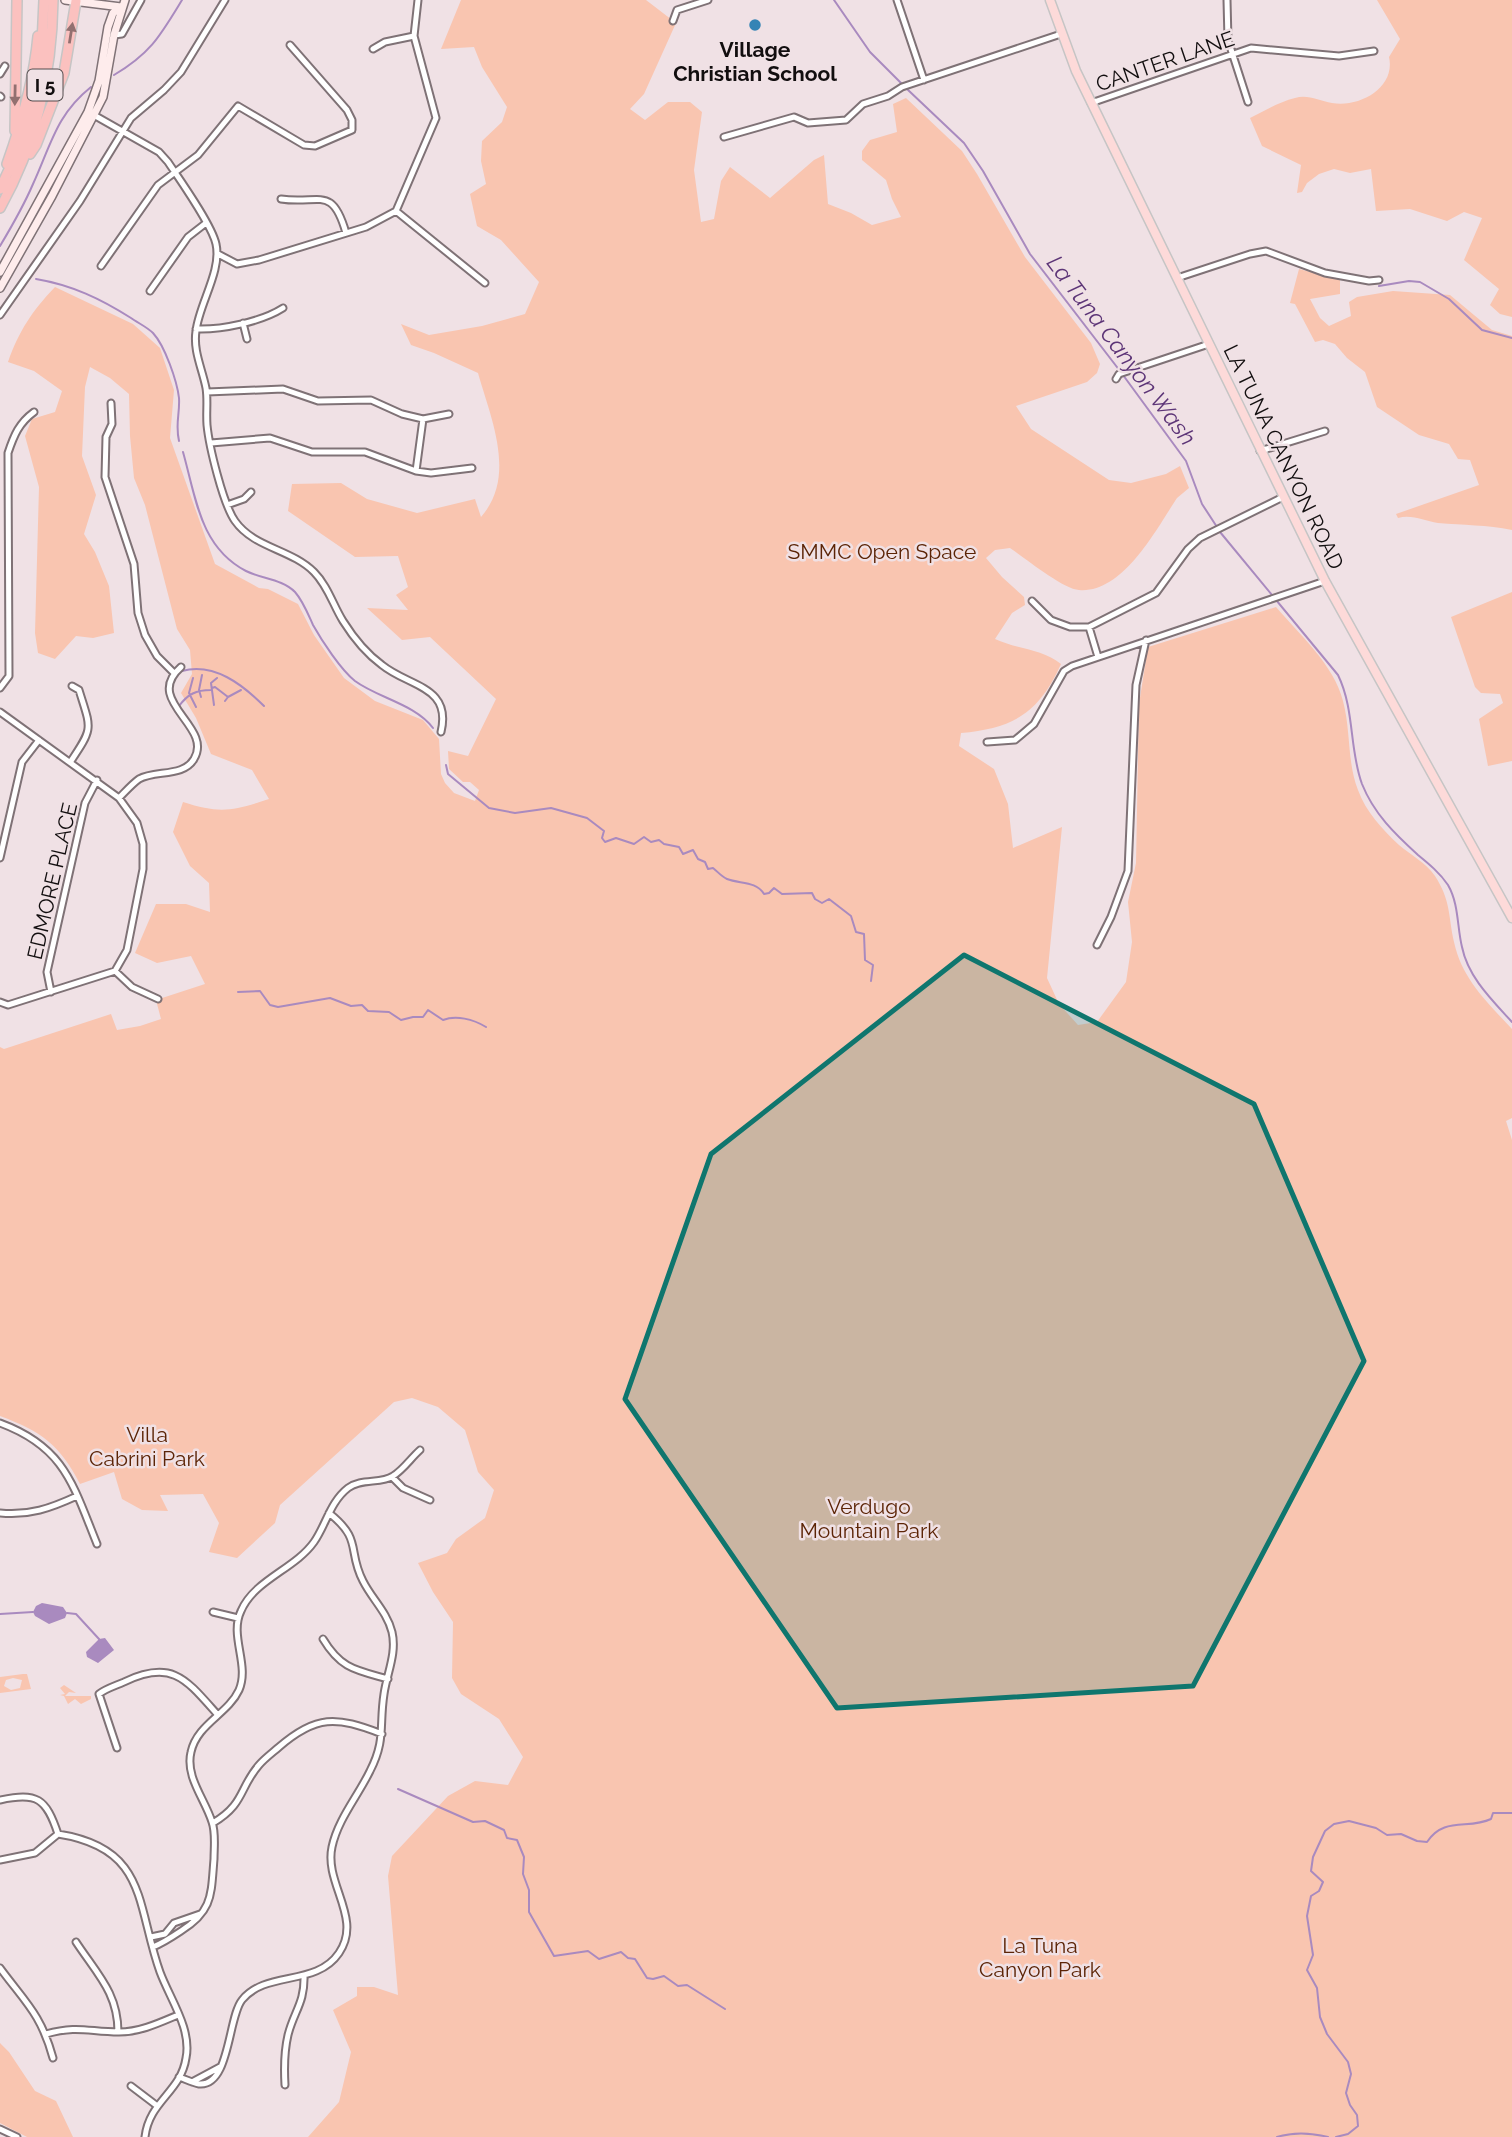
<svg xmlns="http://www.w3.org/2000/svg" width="1512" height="2137" font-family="Raleway,sans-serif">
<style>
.green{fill:#f9c5b0;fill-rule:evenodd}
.water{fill:#a98abf}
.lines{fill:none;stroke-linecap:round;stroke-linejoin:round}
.stream{stroke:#a98abf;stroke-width:2}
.minor-casing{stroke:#7f7276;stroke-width:9}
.secondary-casing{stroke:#7f7276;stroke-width:10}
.primary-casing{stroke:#c6c5c5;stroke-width:11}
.motorway-casing{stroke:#c6c5c5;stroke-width:12}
.minor{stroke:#fff;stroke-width:5}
.secondary{stroke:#feecec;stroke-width:7}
.primary{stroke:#fddad9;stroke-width:8}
.motorway{stroke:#fbc1bf;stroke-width:9}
.oneway{fill:#927070}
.marked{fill:#0f766e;fill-opacity:0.2;stroke:#0f766e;stroke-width:5;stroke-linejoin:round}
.poi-dot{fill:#3484b5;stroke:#f0e1e5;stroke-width:2.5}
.labels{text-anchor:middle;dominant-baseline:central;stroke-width:5;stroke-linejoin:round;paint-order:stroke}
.shield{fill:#f0e1e5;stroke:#554d4f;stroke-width:2}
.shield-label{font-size:19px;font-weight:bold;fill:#120e0f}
.poi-label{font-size:21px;font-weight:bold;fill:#120e0f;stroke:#f0e1e5}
.street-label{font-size:21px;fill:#120e0f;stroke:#f0e1e5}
.park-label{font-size:21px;fill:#5c2406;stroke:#f0e1e5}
.water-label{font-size:23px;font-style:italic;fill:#5d3577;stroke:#f0e1e5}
</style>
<rect width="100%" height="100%" fill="#f0e1e5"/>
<path class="green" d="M 461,0 L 646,0 L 676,23 L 644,94 L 630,109 L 645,120 L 668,102 L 690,102 L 702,112 L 694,170 L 701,222 L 714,219 L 721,181 L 730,167 L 770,198 L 814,160 L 824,155 L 828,204 L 851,213 L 872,225 L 901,217 L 892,199 L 886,180 L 862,160 L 862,151 L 870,140 L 897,132 L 893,104 L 906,98 L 962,151 L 977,174 L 1025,257 L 1091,343 L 1100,364 L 1097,373 L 1087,382 L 1016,406 L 1031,429 L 1109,480 L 1131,483 L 1166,474 L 1180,466 L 1189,488 L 1177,498 C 1157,528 1123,594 1079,590 C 1063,589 1025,558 1010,548 L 995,550 L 986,558 L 1002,577 L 1024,597 L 1025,605 L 1012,613 L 995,639 C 1016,649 1043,649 1061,664 C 1039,713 1014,728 961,733 L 959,746 L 994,769 L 1008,804 L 1013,848 L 1062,827 L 1047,978 L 1059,1004 L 1078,1025 L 1097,1022 L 1126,982 L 1132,942 L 1128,902 L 1136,863 L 1139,704 L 1148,647 L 1276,607 C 1300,635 1334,665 1343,701 C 1351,731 1347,762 1358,790 C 1366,812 1382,829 1399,845 C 1411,855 1426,863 1435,876 C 1451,901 1448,915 1454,942 C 1462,979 1487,1002 1512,1029 L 1512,1118 L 1506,1121 L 1512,1140 L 1512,2137 L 308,2137 L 339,2102 L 351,2052 L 333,2010 L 357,1996 L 357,1987 L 374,1987 L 398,1995 L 388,1876 L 392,1856 L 448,1796 L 475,1781 L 508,1785 L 523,1757 L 499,1719 L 461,1694 L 452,1678 L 453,1622 L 433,1592 L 418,1563 L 447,1553 L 456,1539 L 485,1518 L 494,1490 L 478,1472 L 465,1430 L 438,1407 L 412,1398 L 394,1402 L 280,1505 L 275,1523 L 237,1558 L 209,1552 L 219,1523 L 203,1494 L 160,1495 L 168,1511 L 142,1510 L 122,1499 L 114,1472 L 80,1484 C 60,1445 41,1431 0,1416 L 0,1047 L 4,1049 L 111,1014 L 117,1030 L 140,1026 L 161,1019 L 156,1000 L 205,984 L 191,956 L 157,963 L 135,953 L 156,904 L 186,904 L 210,912 L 209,883 L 190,866 L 173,832 L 183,802 C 220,814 233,811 269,799 L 252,770 L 211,754 L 196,718 L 181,693 L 192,674 L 190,650 L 177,629 L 145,505 L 134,478 L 130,436 L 129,394 L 110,378 L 90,367 L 85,387 L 82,456 L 96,495 L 84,534 L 95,552 L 109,586 L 114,633 L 93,638 L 76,636 L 55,659 L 38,653 L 35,633 L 39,487 L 25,436 L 32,419 L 55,412 L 62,391 L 34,371 L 8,362 C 19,331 32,311 55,287 L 133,324 L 160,348 L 174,390 L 170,438 L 215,564 L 259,588 L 268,589 L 298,604 L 314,635 L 344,678 L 375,701 L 423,720 L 439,739 L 441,774 L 445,783 L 454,793 L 475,801 L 479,790 L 470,782 L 463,782 L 449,769 L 448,751 L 468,756 L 496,699 L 430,637 L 402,640 L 367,608 L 408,610 L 396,595 L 408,587 L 398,556 L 355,557 L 288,511 L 292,484 L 341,483 L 367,499 L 417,513 L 475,499 L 481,517 C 517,476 491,419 478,373 L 434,353 L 411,345 L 401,324 L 429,335 L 482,326 L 525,314 L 539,282 L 501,240 L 477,226 L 470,194 L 486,184 L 481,161 L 482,141 L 502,122 L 507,107 L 482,67 L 474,47 L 441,49 Z
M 1377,0 L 1512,0 L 1512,317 L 1500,314 L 1490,305 L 1499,289 L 1464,260 L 1482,218 L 1464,212 L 1447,221 L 1410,209 L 1376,211 L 1371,169 L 1350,173 L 1334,169 L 1319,174 L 1307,183 L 1302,192 L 1297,193 L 1301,165 L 1262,146 L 1250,118 C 1264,111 1279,102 1295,98 C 1308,94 1319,101 1332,103 C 1359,108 1396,88 1389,57 L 1400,39 Z
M 1299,269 L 1340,280 L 1340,294 L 1310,299 L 1320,318 L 1329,326 L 1351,316 L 1349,302 L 1357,297 L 1393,291 L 1450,295 L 1492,330 L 1512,336 L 1512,530 C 1487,525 1463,525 1438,523 C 1424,521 1412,514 1398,518 L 1396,514 L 1479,485 L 1470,460 L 1458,459 L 1449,444 L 1419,435 L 1377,407 L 1365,372 L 1347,358 L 1335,344 L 1323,340 L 1315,342 L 1295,304 L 1290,303 Z
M 1512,592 L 1512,761 L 1488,766 L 1479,719 L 1503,703 L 1500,694 L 1481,693 L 1475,687 L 1451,617 Z
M 23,1674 L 27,1674 L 31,1689 L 0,1693 L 0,1677 ZM 13,1678 L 22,1680 L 20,1688 L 11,1690 L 4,1686 L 6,1680 Z
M 64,1685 L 76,1693 L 69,1692 L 65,1696 L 91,1696 L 91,1699 L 81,1704 L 75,1699 L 68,1704 L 64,1696 L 60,1695 L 65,1694 L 60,1688 Z
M 0,2043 L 9,2052 L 35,2091 L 56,2101 L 73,2137 L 27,2137 L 0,2123 Z"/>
<path class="water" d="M 42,1603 L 63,1607 L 67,1613 L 65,1618 L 49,1624 L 35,1616 L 33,1612 L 36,1606 Z
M 105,1638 L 114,1650 L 98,1663 L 87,1657 L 86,1652 L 99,1639 Z"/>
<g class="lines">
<path class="stream" d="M 834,0 L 870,52 L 903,85
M 114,75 C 151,53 160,36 182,0
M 907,89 L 964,143 L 983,171 L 1030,254 L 1120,371
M 0,246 C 12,226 24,205 33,184 C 51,145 56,115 91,87
M 36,279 C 72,285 101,299 131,318 C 138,323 147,327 153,333 C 165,346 177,381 179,398 C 180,414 175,424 179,441
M 1379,286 L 1409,281 L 1420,282 L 1449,299 L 1482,330 L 1512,338
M 1123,375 L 1186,461 L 1202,504 L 1217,527
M 183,452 C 196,498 200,547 246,571 C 262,579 282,579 295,592 C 303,601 308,614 313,625 C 322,641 341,670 355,681 C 378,698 415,704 433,728
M 1220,532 L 1338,675 C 1355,710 1349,749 1362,784 C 1374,814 1395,834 1418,855 C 1429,864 1440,873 1448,885 C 1459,904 1457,927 1462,947 C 1468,977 1492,1000 1512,1022
M 182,671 C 214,662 243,685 264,706
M 193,678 L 189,693 L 196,707
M 212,688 L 215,687 L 228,697
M 201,697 L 199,690 L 202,675
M 225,701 L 228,697 L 241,690
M 214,705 L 211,683 L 217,678
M 179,706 C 188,694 196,690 211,690
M 446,765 L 448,774 L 489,808 L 515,813 L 551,808 L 587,818 L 604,831 L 602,838 L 605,842 L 616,838 L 634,844 L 644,837 L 651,842 L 659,840 L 664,844 L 679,847 L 683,854 L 693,850 L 698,859 L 705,862 L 708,869 L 713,868 C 718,872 722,877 727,879 C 740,884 756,881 764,894 L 769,893 L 774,888 L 782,894 L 812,893 L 815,899 L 822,903 L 829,899 L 851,916 L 856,932 L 864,934 L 865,960 L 873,965 L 871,981
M 238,992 L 260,991 L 270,1005 L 278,1007 L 330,998 L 351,1006 L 362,1005 L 368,1011 L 389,1012 L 401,1020 L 413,1017 L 423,1017 L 428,1010 L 443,1020 C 456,1015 473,1019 486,1027
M 67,1613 L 76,1614 L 99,1639
M 0,1614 L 33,1612
M 398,1789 L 473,1822 L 485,1821 L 504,1830 L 507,1838 L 517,1840 L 524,1857 L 523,1874 L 529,1890 L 529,1912 L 554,1956 L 588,1951 L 599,1959 L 621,1952 L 628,1958 L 635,1959 L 647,1978 L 653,1979 L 664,1976 L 678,1986 L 687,1985 L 725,2009
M 1277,2137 C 1293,2132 1312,2133 1328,2137
M 1336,2137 L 1348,2134 L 1358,2126 L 1357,2115 L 1350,2105 L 1346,2093 L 1351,2074 L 1348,2062 L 1327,2034 L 1320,2017 L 1317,1988 L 1307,1970 L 1313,1955 L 1307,1916 L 1311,1896 L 1319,1891 L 1323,1882 L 1311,1871 L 1313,1857 L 1325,1831 L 1334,1824 L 1349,1821 L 1376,1828 L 1387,1835 L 1401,1834 L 1417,1841 L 1427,1842 C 1444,1816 1468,1830 1491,1819 L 1493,1813 L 1512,1813"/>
<defs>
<path id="minor" d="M 897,0 L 924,80
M 1227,0 L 1228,40 L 1248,102
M 673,21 L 677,10 L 708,0
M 114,35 L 122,34 L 141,0
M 373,49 L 385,42 L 414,36
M 0,74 L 5,66
M 0,96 L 1,97
M 1091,103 L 1251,48 L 1339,56 L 1374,51
M 92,114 L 159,152 L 168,162 C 180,180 212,225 216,244 C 222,271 199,304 196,331 C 193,351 202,368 206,388 C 208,400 206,412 207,425 C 209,446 223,504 235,521 C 254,548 291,549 314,572 C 328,586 333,605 343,621 C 353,637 367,654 382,665 C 409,687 452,686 441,732
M 724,137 L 794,117 L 808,123 L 846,120 L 863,104 L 888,96 L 902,87 L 1061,34
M 281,199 C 319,205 332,184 346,233
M 396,211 L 485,283
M 218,254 L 237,264 L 259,260 L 366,227 L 396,211 L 436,118 L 414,36 L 418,0
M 101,266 L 158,185 L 198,155 L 238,106 L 304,145 L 315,146 L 352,130 L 352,120 L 347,110 L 290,45
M 1177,278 L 1250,254 L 1266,251 L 1325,273 L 1369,281 L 1379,280
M 150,291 L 188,237 L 206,223
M 0,315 L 80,201 L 131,118 L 164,90 L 181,72 L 225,0
M 243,323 L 247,339
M 196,329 C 221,330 261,322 283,308
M 1116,379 L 1119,374 L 1209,344
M 207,392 L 283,389 L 318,401 L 371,400 L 402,414 L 423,419 L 449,414
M 111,403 L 112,424 L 106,437 L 105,477 L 134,564 L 138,613 L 145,635 L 157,656 L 174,673
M 211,443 L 270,438 L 312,452 L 365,452 L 416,471 L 431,473 L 472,468
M 1260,451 L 1325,431
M 416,471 L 423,419
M 227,505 L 244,499 L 251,492
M 1032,601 L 1051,620 L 1070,627 L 1089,627 L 1156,593 L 1188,549 L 1200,538 L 1283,497
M 1089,627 L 1098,657
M 0,688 L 9,676 L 8,453 C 14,435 19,423 34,412
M 0,712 L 119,798 L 137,823 L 143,844 L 143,869 L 127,950 L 115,971
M 987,742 L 1015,740 L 1034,724 L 1064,671 L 1072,666 L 1325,581
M 71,761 C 94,727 91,729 79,690 L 72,686
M 119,798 C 125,792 132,784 139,779 C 155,770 184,777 194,759 C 214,726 142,701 181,667
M 0,858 L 22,762 L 39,740
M 1097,945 L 1111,917 L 1128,871 L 1136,685 L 1146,640
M 51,992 L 47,972 L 85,803 L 97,780
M 0,1002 L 8,1005 L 115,971 L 132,987 L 158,999
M 0,1423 C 65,1447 73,1485 97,1544
M 392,1477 L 403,1488 L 430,1500
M 0,1513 C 29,1516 51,1508 77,1496
M 213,1612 L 238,1618
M 323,1639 C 341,1669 356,1670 388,1679
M 117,1748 L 99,1694 C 105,1689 115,1686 124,1682 C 172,1659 186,1679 217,1714
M 0,1800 C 37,1792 46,1798 58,1834
M 213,1823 C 245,1804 239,1788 259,1765 C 264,1759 272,1753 279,1747 C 316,1715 336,1716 382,1734
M 0,1860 L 35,1853 L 58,1834 C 148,1848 136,1905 160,1972 C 170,1999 192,2029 186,2058 C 181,2092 149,2101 145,2137
M 151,1937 L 165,1934 L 174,1923 L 200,1914
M 76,1942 C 97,1974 118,1993 118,2032
M 153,1947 C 163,1943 172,1937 181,1931 C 213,1911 211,1895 214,1859 C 214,1847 216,1833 212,1822 C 205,1799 185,1777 191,1752 C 197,1724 228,1714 239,1690 C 250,1665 229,1636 241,1611 C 254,1580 295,1569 314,1542 C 326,1525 330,1502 348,1488 C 361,1478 381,1484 393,1476 C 403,1470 411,1458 420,1450
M 0,1968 C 25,2002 41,2014 53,2058
M 46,2034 C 78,2025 89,2032 119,2032 C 140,2032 159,2023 178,2015
M 179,2077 C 185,2079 193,2083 199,2084 C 230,2087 228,2017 242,2000 C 266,1970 316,1987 339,1953 C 363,1918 324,1884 332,1847 C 338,1819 358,1796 370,1771 C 386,1740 379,1726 384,1694 C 387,1673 397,1653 392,1632 C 387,1612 372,1599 363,1581 C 347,1550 363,1540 329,1513
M 192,2082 L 220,2067
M 285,2085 C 284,2068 284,2052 288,2035 C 294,2011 305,2003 304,1975
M 131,2086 L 156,2105
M 0,2129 L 17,2137"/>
<path id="secondary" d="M 65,0 L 121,7
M 0,272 L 88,112 L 99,81 L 108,27 L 113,13 L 121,7
M 0,288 L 52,196 L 103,97 L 114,35 L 125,0"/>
<path id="primary" d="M 1050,0 L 1076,71 L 1325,581 L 1512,918"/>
<path id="motorway" d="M 42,44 L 44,0
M 15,131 L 17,0
M 30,154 L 36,145 L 64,73 L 76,1
M 7,164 C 22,122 34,81 38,36
M 14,167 L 39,89 L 46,38
M 0,189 L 14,159
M 0,208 C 36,144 52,74 53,0"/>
</defs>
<use href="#minor" class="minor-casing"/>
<use href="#secondary" class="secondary-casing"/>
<use href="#primary" class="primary-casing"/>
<use href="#motorway" class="motorway-casing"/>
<use href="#minor" class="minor"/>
<use href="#secondary" class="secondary"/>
<use href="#primary" class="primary"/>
<use href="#motorway" class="motorway"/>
</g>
<defs><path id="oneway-solid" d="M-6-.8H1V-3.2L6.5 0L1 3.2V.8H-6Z" transform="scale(1.75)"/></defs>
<g class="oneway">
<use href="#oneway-solid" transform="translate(71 33) rotate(-81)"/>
<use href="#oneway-solid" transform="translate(15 95) rotate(91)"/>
</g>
<path class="marked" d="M 964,955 L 1254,1104 L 1364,1361 L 1193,1686 L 837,1708 L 625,1399 L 711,1154 Z"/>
<circle class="poi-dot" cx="755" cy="25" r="7"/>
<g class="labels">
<rect class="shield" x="27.5" y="69.5" width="35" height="31" rx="5"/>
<g class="shield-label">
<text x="45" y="85">I 5</text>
</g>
<g class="poi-label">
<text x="755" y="49">Village<tspan x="755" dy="24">Christian School</tspan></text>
</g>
<g class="street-label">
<text transform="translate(1165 61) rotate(-19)">CANTER LANE</text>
<text transform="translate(1284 457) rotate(64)">LA TUNA CANYON ROAD</text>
<text transform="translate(52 881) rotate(-77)">EDMORE PLACE</text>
</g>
<g class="park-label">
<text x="882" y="551">SMMC Open Space</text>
<text x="147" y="1434">Villa<tspan x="147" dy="24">Cabrini Park</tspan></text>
<text x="869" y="1506">Verdugo<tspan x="869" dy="24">Mountain Park</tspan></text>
<text x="1040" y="1945">La Tuna<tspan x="1040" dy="24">Canyon Park</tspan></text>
</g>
<g class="water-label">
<text transform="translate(1122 350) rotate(53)">La Tuna Canyon Wash</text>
</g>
</g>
</svg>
